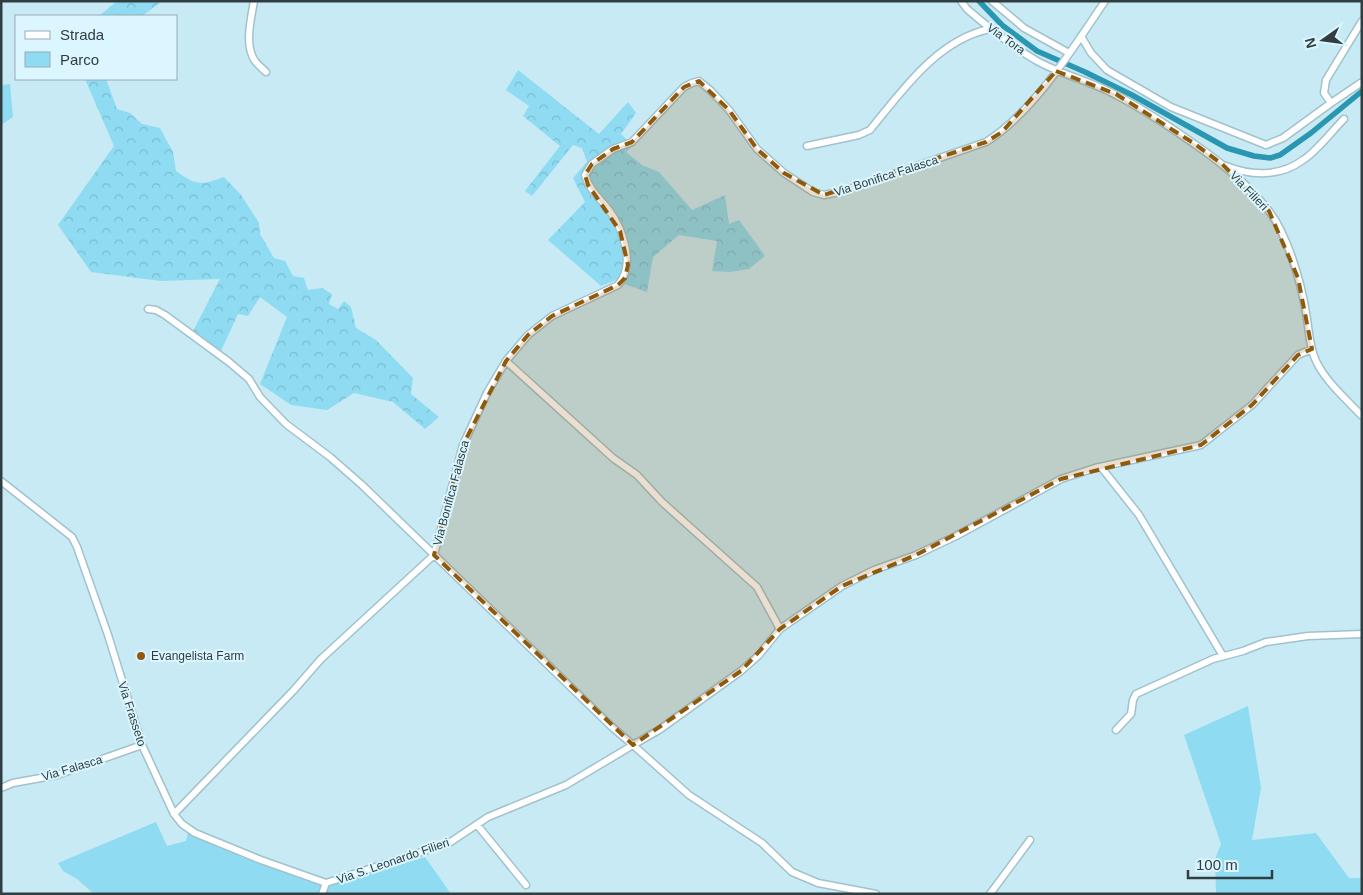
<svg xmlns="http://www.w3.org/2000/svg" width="1363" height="895" font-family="Arial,sans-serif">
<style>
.green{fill:#8edbf2}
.forest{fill:url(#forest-crowns)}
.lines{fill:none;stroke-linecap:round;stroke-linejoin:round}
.canal{stroke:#2997b2;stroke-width:5.5}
.minor-casing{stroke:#a1c2cc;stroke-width:9}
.minor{stroke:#fff;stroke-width:6}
.marked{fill:#905a0d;fill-opacity:0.2;stroke:#905a0d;stroke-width:4;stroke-dasharray:10 6;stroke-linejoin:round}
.poi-dot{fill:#905a0d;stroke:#dbf6ff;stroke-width:2}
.labels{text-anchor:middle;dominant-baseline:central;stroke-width:4;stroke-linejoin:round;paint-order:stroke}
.street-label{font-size:12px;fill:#303e42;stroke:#dbf6ff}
.poi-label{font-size:12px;fill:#303e42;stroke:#dbf6ff;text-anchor:start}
</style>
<defs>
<pattern id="forest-crowns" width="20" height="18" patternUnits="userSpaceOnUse" patternTransform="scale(1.25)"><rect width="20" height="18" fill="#8edbf2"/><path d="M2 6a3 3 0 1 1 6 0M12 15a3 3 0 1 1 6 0" fill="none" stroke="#7bbdd1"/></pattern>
</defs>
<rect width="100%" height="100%" fill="#c8eaf5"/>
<path class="green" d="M 10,84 L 13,117 L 1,125 L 1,85 Z
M 1248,706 L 1261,788 L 1252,840 L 1316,833 L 1349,878 L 1362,878 L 1362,894 L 1216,894 L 1215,859 L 1221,844 L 1184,735 Z
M 156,822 L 167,846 L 186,841 L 188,832 L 320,884 L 322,891 L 321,894 L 94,894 L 77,879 L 63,871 L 58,863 Z
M 425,857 L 451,894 L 325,894 L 328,886 Z"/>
<path class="forest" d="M 117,1 L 161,1 L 161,2 L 142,16 L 99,16 Z
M 518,70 L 599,134 L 628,102 L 636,113 L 621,134 L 633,146 L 626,152 L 642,165 L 659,172 L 692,210 L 725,195 L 729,224 L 739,220 L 765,256 L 749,269 L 730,272 L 712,271 L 717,241 L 679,235 L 653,257 L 647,292 L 624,284 L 619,279 L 601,286 L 548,240 L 585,202 L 573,178 L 587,162 L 582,148 L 573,145 L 532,196 L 525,191 L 560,146 L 523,116 L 529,106 L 506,90 Z
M 85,79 L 106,79 L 117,109 L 130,113 L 142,124 L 160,128 L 173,152 L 176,171 C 195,185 201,186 224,177 L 241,195 L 259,223 L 260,234 L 274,258 L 285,261 L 293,276 L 304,278 L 308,290 L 322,288 L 332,294 L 329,304 L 338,309 L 344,301 L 351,307 L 356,328 L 376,340 L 413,378 L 411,394 L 439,417 L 425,429 L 393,402 L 354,393 L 327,410 L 291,405 L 260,384 L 287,317 L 260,297 L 248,316 L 238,314 L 221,351 L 193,331 L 220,279 L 161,281 L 91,272 L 58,225 L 114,146 Z"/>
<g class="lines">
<path class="canal" d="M 979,1 L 1002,25 L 1037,51 L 1085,72 L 1132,95 L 1227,148 L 1254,156 L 1270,158 L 1280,155 L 1311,133 L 1362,91"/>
<defs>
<path id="minor" d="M 254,1 C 251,19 244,45 255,61 C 258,65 263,69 266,72
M 961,1 L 967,9 C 989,28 1011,46 1037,61 C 1062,75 1091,81 1116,95 C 1134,104 1151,115 1168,126 C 1204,150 1242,176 1269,211 C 1288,236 1301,282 1306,313 C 1309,328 1309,347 1316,361 C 1326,382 1346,399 1362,416
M 992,1 L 1024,28 L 1069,53
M 1081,36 L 1091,53 L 1107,70 L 1171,107 L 1266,145 L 1283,138 L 1331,103 L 1324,93 L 1326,80 L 1362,21
M 1331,103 L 1362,82
M 807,146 L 859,135 L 870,130 C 902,91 938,39 990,29
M 1226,166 C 1251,176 1280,177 1303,160 C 1317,151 1331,132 1344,119
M 148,309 L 156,310 L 165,315 L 229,362 L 249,379 L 260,397 L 286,424 L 330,457 L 362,485 L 612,727 L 633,745 L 659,730 L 741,671 L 759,655 L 780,629 L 842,586 L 874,570 L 916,555 L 956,536 L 1061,479 L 1095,468 L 1201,445 L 1252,405 L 1298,355 L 1312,349
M 506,361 L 613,458 L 637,475 L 662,502 L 757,587 L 780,629
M 1101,467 L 1139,515 L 1223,656
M 1,481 L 72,537 L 77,547 L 108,635 L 142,745 L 174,814 L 182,824 L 195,833 L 261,860 L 326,883
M 1116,730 L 1131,714 L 1133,700 L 1136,694 L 1213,659 L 1243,651 L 1266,642 L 1308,636 L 1362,634
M 1,788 L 13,783 L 57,775 L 142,745
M 174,814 L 293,691 L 321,659 L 434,555 L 463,445 L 487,393 L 506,361 L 528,335 L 552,316 L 618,285 C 636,265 623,229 609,210 C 600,198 589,190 585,175 L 592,164 L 613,149 L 632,142 L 684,87 L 692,83 L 699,81 L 710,90 L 729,110 L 757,149 L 784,173 L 813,192 L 824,195 L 844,191 L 986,142 C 1034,112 1073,48 1105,1
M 478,826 L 526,885
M 322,894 L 326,883 L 449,843 L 488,817 L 566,785 L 633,745 L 689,795 L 762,843 L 792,872 L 818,883 L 876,894
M 990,894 L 1030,840"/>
</defs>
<use href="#minor" class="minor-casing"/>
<use href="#minor" class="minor"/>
</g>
<path class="marked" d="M 1056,71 L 1116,94 L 1195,144 L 1222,164 L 1269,211 L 1298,278 L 1312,349 L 1298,355 L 1252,405 L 1201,445 L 1061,479 L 916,555 L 842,586 L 780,629 L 741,671 L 633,745 L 434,555 L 463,445 L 506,361 L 528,335 L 552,316 L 618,285 L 625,278 L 628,265 L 620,231 L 588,185 L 585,175 L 592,164 L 613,149 L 632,142 L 684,87 L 699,81 L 729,110 L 757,149 L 784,173 L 824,195 L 986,142 L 1002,132 Z"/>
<circle class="poi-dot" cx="141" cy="656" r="5"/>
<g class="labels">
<g class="street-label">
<text transform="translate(1006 39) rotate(36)">Via Tora</text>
<text transform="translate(886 176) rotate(-18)">Via Bonifica Falasca</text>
<text transform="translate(1249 191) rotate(46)">Via Filieri</text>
<text transform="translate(451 493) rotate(-75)">Via Bonifica Falasca</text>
<text transform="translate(132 714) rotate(72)">Via Frasseto</text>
<text transform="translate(72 768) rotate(-17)">Via Falasca</text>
<text transform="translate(393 861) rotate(-19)">Via S. Leonardo Filieri</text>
</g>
<g class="poi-label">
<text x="151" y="656">Evangelista Farm</text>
</g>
</g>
<rect width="1363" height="895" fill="none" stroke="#303e42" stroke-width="5"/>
<rect x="15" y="15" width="162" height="65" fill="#dbf6ff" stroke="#97acb3"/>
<rect x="25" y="31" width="25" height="8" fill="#ffffff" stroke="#97acb3"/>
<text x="60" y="40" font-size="15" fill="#303e42">Strada</text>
<rect x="25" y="52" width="25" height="15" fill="#8edbf2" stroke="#97acb3"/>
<text x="60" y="65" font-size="15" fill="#303e42">Parco</text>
<g transform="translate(1323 40) rotate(256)" stroke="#dbf6ff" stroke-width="4" paint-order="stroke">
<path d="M0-4L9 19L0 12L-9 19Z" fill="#303e42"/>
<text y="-8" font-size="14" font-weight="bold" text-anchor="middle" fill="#303e42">N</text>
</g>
<path d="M1188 870v8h84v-8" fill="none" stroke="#303e42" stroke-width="2.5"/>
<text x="1196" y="870" font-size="15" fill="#303e42" stroke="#dbf6ff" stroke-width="4" paint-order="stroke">100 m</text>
</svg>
